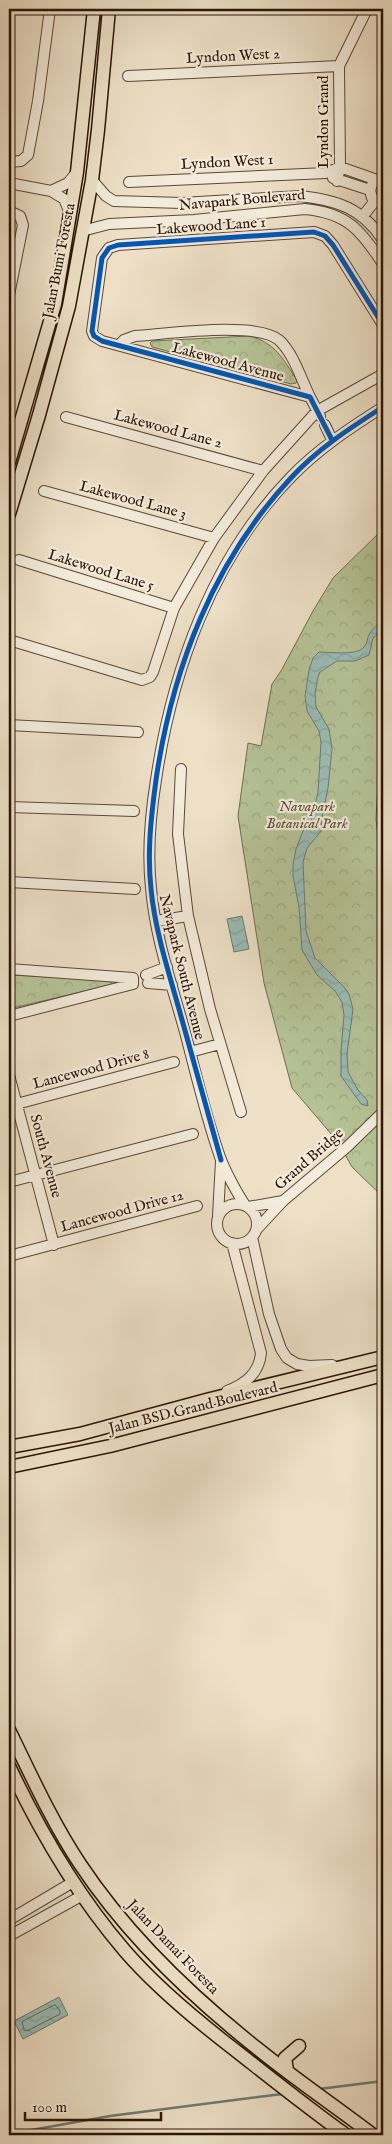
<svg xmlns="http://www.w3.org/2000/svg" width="392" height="2144" font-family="'IM FELL English',serif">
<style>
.park{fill:url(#park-crowns);stroke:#706c4e}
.water{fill:url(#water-waves);stroke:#6d7970}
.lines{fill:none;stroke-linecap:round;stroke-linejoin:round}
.shore{stroke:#62685e;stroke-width:1}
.stream{stroke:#6d7970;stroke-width:2.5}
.minor-casing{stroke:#5c4736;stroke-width:12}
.major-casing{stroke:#2b1405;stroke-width:15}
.minor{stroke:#f3ebdb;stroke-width:10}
.major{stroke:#ede0c7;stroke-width:12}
.cycleway-casing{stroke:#f3ebdb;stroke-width:8}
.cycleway{stroke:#0057b8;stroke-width:5}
.labels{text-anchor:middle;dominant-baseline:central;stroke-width:4.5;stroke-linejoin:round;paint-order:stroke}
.street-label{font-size:15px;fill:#2b1405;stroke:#f3ebdb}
.park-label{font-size:15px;font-style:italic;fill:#5b5138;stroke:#f3ebdb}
</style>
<defs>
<pattern id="park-crowns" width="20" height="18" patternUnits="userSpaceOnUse" patternTransform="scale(1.25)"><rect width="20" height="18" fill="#b5c397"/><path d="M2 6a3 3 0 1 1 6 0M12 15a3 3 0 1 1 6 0" fill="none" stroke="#9ca781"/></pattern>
<pattern id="water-waves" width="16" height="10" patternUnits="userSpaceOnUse" patternTransform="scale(1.25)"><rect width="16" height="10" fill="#99bdb7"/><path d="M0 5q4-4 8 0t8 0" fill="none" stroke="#84a29c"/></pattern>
</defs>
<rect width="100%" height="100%" fill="#ede0c7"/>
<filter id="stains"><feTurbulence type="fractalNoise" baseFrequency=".004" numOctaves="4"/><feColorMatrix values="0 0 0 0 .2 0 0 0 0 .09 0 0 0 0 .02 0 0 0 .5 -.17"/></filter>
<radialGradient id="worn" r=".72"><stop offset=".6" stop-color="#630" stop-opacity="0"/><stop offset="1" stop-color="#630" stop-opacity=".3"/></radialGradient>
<path class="park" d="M 249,336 C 276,343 282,358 297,380 L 296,383 L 291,384 L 152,347 L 150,343 L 152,341 Z
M 383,529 L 383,738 L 379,765 L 376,819 L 383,880 L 383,1197 L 352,1167 L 338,1142 L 292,1088 L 264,983 L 238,816 L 248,743 L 261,746 L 272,684 L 281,671 L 313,611 L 333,578 Z
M 9,975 L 110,980 L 112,982 L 110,985 L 9,1009 Z"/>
<path class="water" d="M 383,568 L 383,629 L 373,638 L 369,655 L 355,661 L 337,661 L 320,672 L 318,677 L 315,694 L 316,707 L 329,729 L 332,749 L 328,788 L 321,822 L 323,829 L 307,848 L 303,862 L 306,931 L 315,958 L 344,987 L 349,994 L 353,1009 L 347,1054 L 348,1072 L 358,1090 L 367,1100 L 368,1106 L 361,1104 L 341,1076 L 341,1051 L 344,1015 L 342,1002 L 335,991 L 317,975 L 302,950 L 299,907 L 293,876 L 293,864 L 296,849 L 305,826 L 311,821 L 318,792 L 321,742 L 319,731 L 307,711 L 305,696 L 309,670 L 313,658 L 319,652 C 330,652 357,656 364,647 C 368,643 367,637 370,633 C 373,628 377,627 380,621 C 387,604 374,585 383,568 Z
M 242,916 L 249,949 L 234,952 L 227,919 Z
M 59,1997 L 68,2015 L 23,2039 L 14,2021 Z"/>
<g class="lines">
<path class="shore" d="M 55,2005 L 60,2011 L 60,2014 L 27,2031 L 24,2030 L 22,2022 Z"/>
<path class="stream" d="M 319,2089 L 383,2081
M 9,2134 L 110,2116 L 282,2094"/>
<defs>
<path id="minor" d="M 128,76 L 339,66
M 9,162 L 21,161 L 28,155 L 38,101 L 50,9
M 333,178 L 370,190
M 92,180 L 106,196 L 114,201 L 182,203 L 300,196 C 337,200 362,208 383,240
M 337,181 L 340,167 L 339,66 L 367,9
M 129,182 L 326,173 L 340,167 L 377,180
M 9,183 L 51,191 L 64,199 L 70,213
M 372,185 L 370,190 L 372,198 L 383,203
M 51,191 L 68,183 L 77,172
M 9,211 L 20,216 L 23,225 L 9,295
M 362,217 L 375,201
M 82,231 L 109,224 L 194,220 L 305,209 C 347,213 361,230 383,264
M 119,345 L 124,340 L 135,336 C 166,334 257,321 279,340 C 294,354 301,379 310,397
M 320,416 L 310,397 L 102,341 L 94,336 L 92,331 L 102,258 L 109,248 L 118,245 L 314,232 L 325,236 L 333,245 L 383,325
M 66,417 L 263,471
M 325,425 L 332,440
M 44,491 L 214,538
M 19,560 L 174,608
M 9,640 L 142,680 L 150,677 L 153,672 L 174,608 L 214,538 L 263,471 L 317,411 L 383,374
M 9,725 L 138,732
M 181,769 L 178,834 L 188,916 L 210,1009 L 241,1112
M 9,807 L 134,811
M 9,882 L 135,889
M 156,921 L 188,916
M 9,969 L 133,978 L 133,984 L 9,1016
M 146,975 L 167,967
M 148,983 L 172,985
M 190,1052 L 220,1044
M 9,1075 L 54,1245
M 9,1106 L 174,1062
M 9,1182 L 193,1134
M217 1224a20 20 0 1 1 40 0a20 20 0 1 1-40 0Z
M 245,1205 C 237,1193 225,1171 220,1157 C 206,1117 196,1074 185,1032 C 172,985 155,937 151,888 C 147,851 150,817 156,780 C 172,671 212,558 291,477 C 318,449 350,428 383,407
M 248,1207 L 283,1201
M 218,1216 L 221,1161
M 256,1230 L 283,1201 L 347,1147 L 383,1112
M 252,1237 L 269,1314 L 281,1349 L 287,1358 L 297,1364 L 309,1366 L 332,1365
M 9,1256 L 197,1206
M 227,1391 C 245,1384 259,1374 261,1353 L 232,1243
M 9,1920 L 73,1882
M 9,1936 L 83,1895"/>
<path id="major" d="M 9,462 L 55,304 L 77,172 L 94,9
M 9,514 L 39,415 L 69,306 L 92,180 L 98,130 L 109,9
M 9,1447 L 80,1434 L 210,1399 L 383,1357
M 9,1467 L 110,1446 L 383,1375
M 9,1730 C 31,1775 52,1822 80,1864 C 127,1935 191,1996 258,2049 C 295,2079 335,2106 373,2135
M 9,1766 C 40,1832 77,1895 125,1951 C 157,1988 196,2020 235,2050 C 272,2079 308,2108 346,2135
M 287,2070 L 285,2058 L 299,2046"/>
</defs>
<use href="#minor" class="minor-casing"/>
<use href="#major" class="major-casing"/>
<use href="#minor" class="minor"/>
<use href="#major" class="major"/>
<defs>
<path id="cycleway" d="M 332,440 L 310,397 L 102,341 L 94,336 L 92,331 L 102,258 L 109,248 L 118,245 L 314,232 L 325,236 L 333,245 L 383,325
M 221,1160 C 207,1109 193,1059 179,1009 C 168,970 155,930 151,889 C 147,852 151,817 156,780 C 172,669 213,562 290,479 C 316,450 350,428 383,407"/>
</defs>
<use href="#cycleway" class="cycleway-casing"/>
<use href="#cycleway" class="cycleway"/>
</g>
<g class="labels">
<g class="street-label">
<text transform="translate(233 56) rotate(-3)">Lyndon West 2</text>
<text transform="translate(323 122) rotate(-90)">Lyndon Grand</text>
<text transform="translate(227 162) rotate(-3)">Lyndon West 1</text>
<text transform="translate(242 200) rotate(-5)">Navapark Boulevard</text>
<text transform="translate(211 226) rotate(-4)">Lakewood Lane 1</text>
<text transform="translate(59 261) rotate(-79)">Jalan Bumi Foresta</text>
<text transform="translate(228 362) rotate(15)">Lakewood Avenue</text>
<text transform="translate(168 429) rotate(15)">Lakewood Lane 2</text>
<text transform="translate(133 500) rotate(15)">Lakewood Lane 3</text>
<text transform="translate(101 570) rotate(17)">Lakewood Lane 5</text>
<text transform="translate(182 967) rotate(76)">Navapark South Avenue</text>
<text transform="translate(91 1069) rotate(-15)">Lancewood Drive 8</text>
<text transform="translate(46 1156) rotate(75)">South Avenue</text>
<text transform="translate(309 1159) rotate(-41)">Grand Bridge</text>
<text transform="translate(122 1211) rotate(-15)">Lancewood Drive 12</text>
<text transform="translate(193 1408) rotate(-14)">Jalan BSD Grand Boulevard</text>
<text transform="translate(173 1947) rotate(46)">Jalan Damai Foresta</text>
</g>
<g class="park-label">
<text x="307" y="806">Navapark<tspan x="307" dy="17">Botanical Park</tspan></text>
</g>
</g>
<rect width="392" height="2144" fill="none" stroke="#ede0c7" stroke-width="30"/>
<rect x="10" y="10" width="372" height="2124" fill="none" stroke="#2b1405" stroke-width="2.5"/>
<rect x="15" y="15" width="362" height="2114" fill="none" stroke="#2b1405"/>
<path d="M25 2112v8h136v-8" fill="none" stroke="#2b1405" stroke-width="2.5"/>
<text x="32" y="2112" font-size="15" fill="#2b1405" stroke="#f3ebdb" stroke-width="4" paint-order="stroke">100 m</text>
<rect width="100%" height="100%" filter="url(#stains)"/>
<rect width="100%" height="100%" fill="url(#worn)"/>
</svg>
